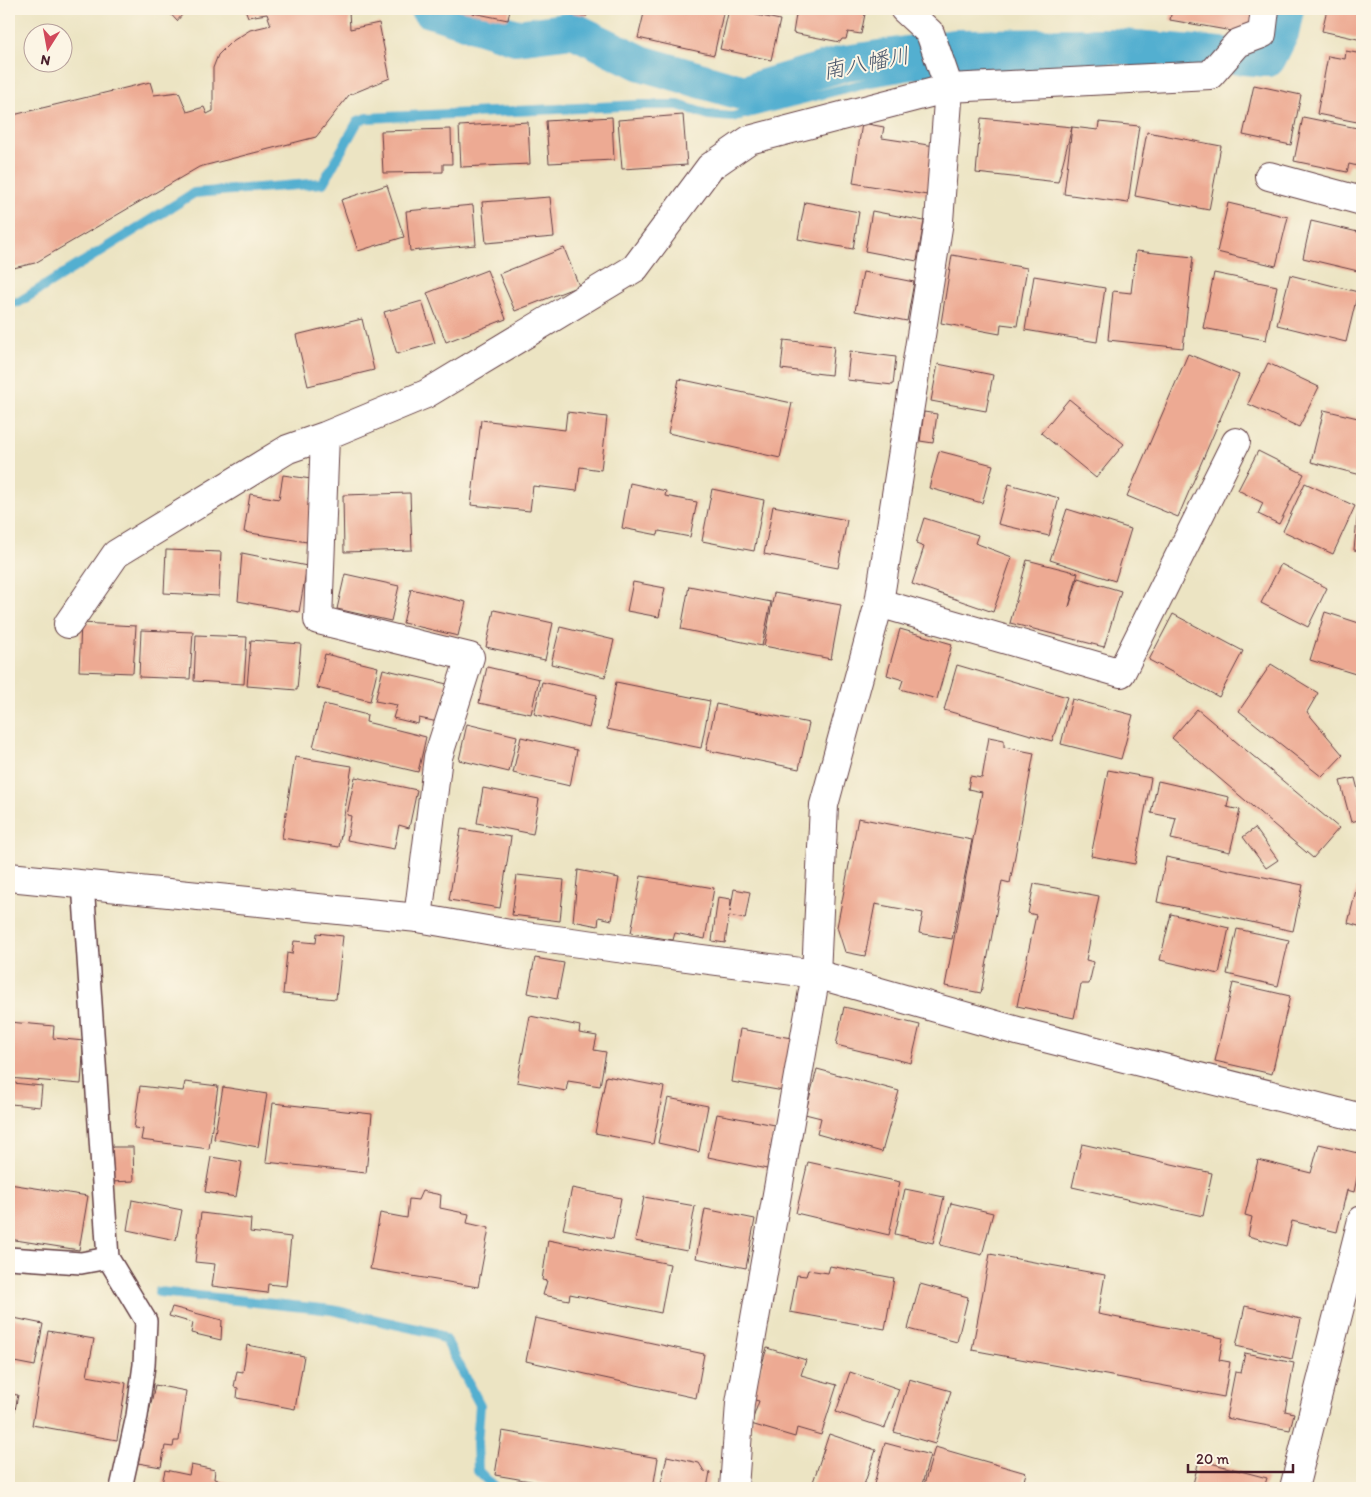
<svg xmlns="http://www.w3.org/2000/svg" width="1371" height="1497" font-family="Itim,'Klee One',sans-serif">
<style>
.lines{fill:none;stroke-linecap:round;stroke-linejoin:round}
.stream{stroke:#52afd0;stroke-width:10}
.canal{stroke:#52afd0;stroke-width:36}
.building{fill:#edaa93}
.service-casing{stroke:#623d42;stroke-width:24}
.minor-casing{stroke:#623d42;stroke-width:30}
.tertiary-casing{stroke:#623d42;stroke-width:30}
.service{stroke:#fff;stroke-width:21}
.minor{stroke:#fff;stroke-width:28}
.tertiary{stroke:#fff;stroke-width:28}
.labels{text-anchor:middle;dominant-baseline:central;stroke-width:4;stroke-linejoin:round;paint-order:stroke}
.water-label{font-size:22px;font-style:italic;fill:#4d596d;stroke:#fcf5e5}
</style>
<rect width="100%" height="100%" fill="#fcf5e5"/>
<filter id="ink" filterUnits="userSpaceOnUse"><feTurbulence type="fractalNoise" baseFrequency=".02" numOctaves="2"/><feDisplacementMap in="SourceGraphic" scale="10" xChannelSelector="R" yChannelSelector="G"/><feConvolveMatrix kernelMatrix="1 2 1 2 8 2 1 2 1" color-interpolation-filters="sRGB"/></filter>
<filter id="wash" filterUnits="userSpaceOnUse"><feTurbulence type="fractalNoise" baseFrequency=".0096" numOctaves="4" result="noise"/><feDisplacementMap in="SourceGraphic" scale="20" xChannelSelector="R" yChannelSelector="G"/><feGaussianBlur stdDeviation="1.12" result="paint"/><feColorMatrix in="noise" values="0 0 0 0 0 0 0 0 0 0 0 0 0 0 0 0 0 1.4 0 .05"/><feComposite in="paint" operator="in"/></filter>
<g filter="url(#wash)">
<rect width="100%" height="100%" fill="#ece4c3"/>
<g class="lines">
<path class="stream" d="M 1135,65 L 1251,58
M 9,303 L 19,302 L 194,193 L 323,183 L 358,121 L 367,118 L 641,105 L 678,105 L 709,115 L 732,117 L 870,82 L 960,67 L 1093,68
M 159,1292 L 332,1310 L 435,1333 L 446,1340 L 480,1405 L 477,1443 L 478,1471 L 495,1488"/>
<path class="canal" d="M 428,9 L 516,37 L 573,30 L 641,63 L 744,93 L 845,63 L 954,47 L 1110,46 L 1268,59 L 1281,33 L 1286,9"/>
</g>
<g id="blocks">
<path class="building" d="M 166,9 L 187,9 L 177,21 Z
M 245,9 L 355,9 L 349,11 L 350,29 L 379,23 L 390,78 L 349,95 L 316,137 L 199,167 L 35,263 L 9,269 L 9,116 L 150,82 L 154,95 L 179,92 L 187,112 L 204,107 L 207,114 L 213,111 L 213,68 L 218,55 L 231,42 L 250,30 L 271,25 L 267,14 L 248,17 Z
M 453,9 L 510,9 L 508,20 Z
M 552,9 L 588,9 L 587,16 Z
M 645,9 L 724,9 L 714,55 L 638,38 Z
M 729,9 L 780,20 L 771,60 L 720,49 Z
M 797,9 L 866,9 L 861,34 L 848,32 L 846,39 L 842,39 L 840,42 L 793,33 Z
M 1172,9 L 1254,9 L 1249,34 L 1170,20 Z
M 1327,9 L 1362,9 L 1362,40 L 1322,31 Z
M 1346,51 L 1362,54 L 1362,123 L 1317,114 L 1328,56 L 1345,59 Z
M 1254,85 L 1301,95 L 1291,145 L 1243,135 Z
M 683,115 L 687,165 L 622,169 L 618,120 Z
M 612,117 L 614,160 L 549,163 L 546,121 Z
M 1303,117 L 1362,129 L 1362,167 L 1349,164 L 1347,172 L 1294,161 Z
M 981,118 L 1072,127 L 1098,130 L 1099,122 L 1139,126 L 1128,203 L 1064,194 L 1072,127 L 1058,182 L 976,173 Z
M 528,122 L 530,164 L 461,167 L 459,126 Z
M 862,123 L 884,127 L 882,138 L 935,146 L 927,195 L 853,183 Z
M 451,129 L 452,164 L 443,164 L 443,172 L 383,173 L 381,131 Z
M 1147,132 L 1221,146 L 1209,210 L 1135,196 Z
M 387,185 L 404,237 L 358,251 L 341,200 Z
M 550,197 L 554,237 L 486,243 L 482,202 Z
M 805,202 L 859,212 L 853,249 L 798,239 Z
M 1228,203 L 1288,217 L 1276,266 L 1217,252 Z
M 473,205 L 476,245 L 410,251 L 406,211 Z
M 872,211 L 924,221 L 917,261 L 865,251 Z
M 1311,221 L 1362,233 L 1362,250 L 1358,271 L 1303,258 Z
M 564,248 L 579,286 L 515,311 L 499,274 Z
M 1136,251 L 1193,257 L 1183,348 L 1108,340 L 1113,291 L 1131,293 Z
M 952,255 L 1027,268 L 1017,326 L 1001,324 L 1000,334 L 941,323 Z
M 487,270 L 506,319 L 446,342 L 427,293 Z
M 863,272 L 914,282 L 907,321 L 855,311 Z
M 1214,273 L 1277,286 L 1266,340 L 1203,328 Z
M 1290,275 L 1358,292 L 1346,342 L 1277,325 Z
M 1034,276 L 1105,288 L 1097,342 L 1025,330 Z
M 422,301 L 435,343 L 397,354 L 384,312 Z
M 362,319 L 374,370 L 308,386 L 296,335 Z
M 784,340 L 834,346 L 831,375 L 781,369 Z
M 850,351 L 896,357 L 893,385 L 847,380 Z
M 1188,354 L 1239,375 L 1178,517 L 1127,496 Z
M 1268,363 L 1319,387 L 1299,427 L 1248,404 Z
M 938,364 L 993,375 L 986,411 L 931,401 Z
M 679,379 L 792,403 L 780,458 L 668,433 Z
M 1069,399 L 1124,444 L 1096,478 L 1041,433 Z
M 1324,410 L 1362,419 L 1361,475 L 1311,462 Z
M 567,412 L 607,417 L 601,470 L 580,467 L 577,491 L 533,486 L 530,511 L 471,505 L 481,420 L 565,430 Z
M 924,412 L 937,414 L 933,443 L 920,441 Z
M 939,451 L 993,465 L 982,503 L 929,488 Z
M 1258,451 L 1304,474 L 1279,524 L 1258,514 L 1263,503 L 1238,490 Z
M 283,475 L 311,479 L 308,500 L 313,501 L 307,542 L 244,532 L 250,494 L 279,499 Z
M 1361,479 L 1362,480 L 1362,551 L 1354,550 Z
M 630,483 L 666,491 L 665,496 L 697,502 L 690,537 L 659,531 L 658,535 L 622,528 Z
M 1305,483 L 1355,506 L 1333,554 L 1283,531 Z
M 1009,484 L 1059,498 L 1049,536 L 998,524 Z
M 712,489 L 764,500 L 754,551 L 702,541 Z
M 410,493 L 412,550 L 344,552 L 343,495 Z
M 773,506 L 847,520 L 838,568 L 764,554 Z
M 1067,509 L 1131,529 L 1115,581 L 1050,560 Z
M 924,518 L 978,535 L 975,543 L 1012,557 L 993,612 L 912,584 L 924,547 L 916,544 Z
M 166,550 L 221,552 L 219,596 L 164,593 Z
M 242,553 L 307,566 L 299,612 L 238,601 Z
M 1027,560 L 1078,573 L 1069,607 L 1078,578 L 1121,591 L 1104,647 L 1010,623 Z
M 1281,564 L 1327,588 L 1308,627 L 1261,603 Z
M 345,574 L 399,586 L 391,621 L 337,609 Z
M 633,582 L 665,588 L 659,617 L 627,611 Z
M 689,586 L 771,602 L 762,646 L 681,629 Z
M 411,589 L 466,602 L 458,636 L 403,623 Z
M 774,593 L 841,605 L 831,659 L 764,646 Z
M 494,610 L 553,623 L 545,660 L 486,647 Z
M 1325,612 L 1362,624 L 1362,676 L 1310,660 Z
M 1173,614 L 1243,651 L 1219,697 L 1149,660 Z
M 81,623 L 136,626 L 133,673 L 79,671 Z
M 560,627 L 614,640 L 605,677 L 551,664 Z
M 900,629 L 952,644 L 937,699 L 900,689 L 903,680 L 887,675 Z
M 141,630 L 193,632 L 190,679 L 139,677 Z
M 196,635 L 247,637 L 244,684 L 194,681 Z
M 251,640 L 301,644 L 297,690 L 247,686 Z
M 325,654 L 378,667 L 370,701 L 317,688 Z
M 1271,664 L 1318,693 L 1307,712 L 1343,755 L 1322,777 L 1239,711 Z
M 957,665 L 1067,697 L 1052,741 L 944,710 Z
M 487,667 L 539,679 L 531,714 L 479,703 Z
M 383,669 L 447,684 L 438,722 L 419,718 L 418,724 L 393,718 L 397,705 L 375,701 Z
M 542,682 L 597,695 L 589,728 L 534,714 Z
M 616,682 L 710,701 L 701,748 L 607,729 Z
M 1072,699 L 1133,715 L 1121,759 L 1061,744 Z
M 324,704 L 367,715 L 366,722 L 426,737 L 418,772 L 313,747 Z
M 716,704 L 809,723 L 799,769 L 706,750 Z
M 1197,709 L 1339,828 L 1313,858 L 1172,738 Z
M 467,724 L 517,736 L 509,772 L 459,760 Z
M 521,737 L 577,750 L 570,786 L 513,773 Z
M 989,737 L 1004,740 L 1004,747 L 1034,753 L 1010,883 L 1002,881 L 981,993 L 945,986 L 982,792 L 968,789 L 970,776 L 982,778 Z
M 295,757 L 352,766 L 339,847 L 282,838 Z
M 1108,770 L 1151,778 L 1135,864 L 1091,856 Z
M 355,777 L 417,790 L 409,828 L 399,825 L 394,849 L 347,840 L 351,816 L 347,815 Z
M 1355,778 L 1362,806 L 1362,819 L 1351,822 L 1340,781 Z
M 1158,781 L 1229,797 L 1227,807 L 1240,810 L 1230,852 L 1171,839 L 1176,818 L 1151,813 Z
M 483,788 L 539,799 L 533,834 L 477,823 Z
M 858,818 L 972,840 L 952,939 L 919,933 L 923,913 L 875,904 L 865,956 L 845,952 L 837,927 Z
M 1255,828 L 1278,860 L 1266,868 L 1243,837 Z
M 461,829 L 511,837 L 500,908 L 449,900 Z
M 1166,857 L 1303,885 L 1293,931 L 1157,902 Z
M 578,870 L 619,878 L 612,920 L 599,917 L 598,926 L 573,921 Z
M 1360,874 L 1362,875 L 1362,927 L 1348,923 Z
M 517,875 L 564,880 L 560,921 L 512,915 Z
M 641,876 L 714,888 L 705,939 L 675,933 L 673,940 L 631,933 Z
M 1034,884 L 1099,896 L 1086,960 L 1094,962 L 1089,984 L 1081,984 L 1074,1018 L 1017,1006 L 1036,915 L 1028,913 Z
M 734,889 L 750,892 L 745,919 L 729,916 L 725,943 L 712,941 L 718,897 L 731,899 L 730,912 Z
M 1171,914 L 1229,928 L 1219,974 L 1160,960 Z
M 1237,929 L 1289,940 L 1278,986 L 1227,974 Z
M 317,933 L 343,936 L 336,999 L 283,994 L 287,953 L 292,954 L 294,941 L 316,943 Z
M 535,958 L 564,963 L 557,999 L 528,993 Z
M 1233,983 L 1290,996 L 1272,1074 L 1215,1061 Z
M 844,1007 L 920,1025 L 911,1063 L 836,1045 Z
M 530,1016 L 580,1026 L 579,1033 L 597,1036 L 594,1050 L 606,1052 L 600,1086 L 568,1081 L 566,1091 L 517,1082 Z
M 9,1022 L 54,1026 L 53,1038 L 84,1041 L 81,1084 L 9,1078 Z
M 740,1029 L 797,1039 L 789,1092 L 732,1082 Z
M 817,1069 L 899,1091 L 882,1152 L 817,1134 L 821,1118 L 805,1114 Z
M 606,1076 L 664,1087 L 653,1144 L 595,1133 Z
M 185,1082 L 218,1086 L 209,1149 L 141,1140 L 143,1129 L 134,1128 L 140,1086 L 183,1091 Z
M 13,1083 L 42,1086 L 40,1107 L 11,1104 Z
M 223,1087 L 267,1094 L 258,1147 L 214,1139 Z
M 668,1098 L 708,1106 L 699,1152 L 658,1143 Z
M 273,1103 L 372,1114 L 366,1173 L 266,1162 Z
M 717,1114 L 775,1125 L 767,1169 L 708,1157 Z
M 1082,1144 L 1212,1173 L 1203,1216 L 1072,1187 Z
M 1319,1144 L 1362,1154 L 1354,1192 L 1347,1190 L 1337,1232 L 1292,1221 L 1286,1246 L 1248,1236 L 1252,1217 L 1245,1215 L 1258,1160 L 1311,1173 Z
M 109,1147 L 133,1147 L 134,1181 L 110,1182 Z
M 211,1157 L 242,1162 L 236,1197 L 205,1192 Z
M 808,1162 L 900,1182 L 889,1235 L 796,1213 Z
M 9,1184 L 88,1196 L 79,1250 L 9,1239 Z
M 572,1188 L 621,1198 L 613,1239 L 563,1229 Z
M 905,1189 L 944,1197 L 933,1243 L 895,1234 Z
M 422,1191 L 441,1195 L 440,1208 L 469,1214 L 467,1223 L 489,1228 L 478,1287 L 370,1269 L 380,1213 L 407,1218 L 409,1199 L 418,1200 Z
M 644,1197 L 695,1206 L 687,1251 L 635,1241 Z
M 132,1200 L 182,1210 L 176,1240 L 127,1230 Z
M 951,1203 L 993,1213 L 982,1255 L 940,1245 Z
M 705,1209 L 755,1219 L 746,1268 L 696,1258 Z
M 201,1213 L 251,1219 L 250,1232 L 291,1237 L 286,1286 L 268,1284 L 267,1293 L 212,1286 L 215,1264 L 195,1262 Z
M 548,1240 L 670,1264 L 661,1313 L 570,1294 L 569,1300 L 543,1295 L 547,1281 L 542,1280 Z
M 990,1254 L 1105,1275 L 1098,1314 L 1223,1338 L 1219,1360 L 1230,1362 L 1224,1397 L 972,1350 Z
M 830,1266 L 894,1278 L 885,1329 L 790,1312 L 797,1275 L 806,1276 L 808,1270 L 828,1273 Z
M 920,1284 L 968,1297 L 957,1342 L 908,1329 Z
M 1245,1306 L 1301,1319 L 1292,1359 L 1236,1346 Z
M 172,1307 L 222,1320 L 221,1340 L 191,1333 L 193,1323 L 169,1316 Z
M 9,1317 L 43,1324 L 35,1366 L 9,1361 Z
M 535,1318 L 704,1354 L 696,1398 L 526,1361 Z
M 48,1331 L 94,1339 L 87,1376 L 126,1383 L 117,1440 L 32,1425 Z
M 247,1345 L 304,1356 L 295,1409 L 237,1398 L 238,1388 L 234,1387 L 237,1371 L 243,1372 Z
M 767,1348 L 806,1360 L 801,1375 L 837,1385 L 821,1435 L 797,1428 L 795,1437 L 751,1424 L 759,1401 L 751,1399 Z
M 1245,1353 L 1294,1363 L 1285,1411 L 1294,1413 L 1290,1430 L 1226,1418 L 1235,1372 L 1241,1373 Z
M 850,1372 L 899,1389 L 885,1428 L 836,1412 Z
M 909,1379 L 951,1391 L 935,1444 L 894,1432 Z
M 155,1385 L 186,1391 L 179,1441 L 174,1441 L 173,1447 L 165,1446 L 161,1467 L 138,1463 Z
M 9,1394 L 18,1395 L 13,1420 L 9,1419 Z
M 502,1431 L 658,1458 L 653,1488 L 571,1488 L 495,1475 Z
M 829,1434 L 876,1450 L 863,1488 L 811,1488 Z
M 885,1443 L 930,1455 L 921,1488 L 873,1488 Z
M 935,1447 L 1026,1473 L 1022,1488 L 923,1488 Z
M 667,1456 L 699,1463 L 704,1471 L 710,1472 L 707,1488 L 660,1488 Z
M 1199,1460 L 1267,1478 L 1264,1488 L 1192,1488 Z
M 191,1465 L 215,1470 L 214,1479 L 253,1488 L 161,1488 L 165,1470 L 189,1475 Z"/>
</g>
</g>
<g filter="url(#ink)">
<use href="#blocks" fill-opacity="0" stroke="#623d42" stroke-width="1"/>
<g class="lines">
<defs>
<path id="service" d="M 9,1258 L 81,1263 L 108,1258 L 83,883
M 108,1258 L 146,1321 L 144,1365 L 137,1416 L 121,1488"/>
<path id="minor" d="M 1269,176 L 1362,201
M 325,436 L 426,394 L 635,268 L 710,167 L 749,140 L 949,88 L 1210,75 L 1238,43 L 1262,34 L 1265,9
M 879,603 L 1121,673 L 1236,442
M 68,624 L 116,554 L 288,449 L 325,436 L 318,620 L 470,657 L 438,757 L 418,918
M 734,1488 L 740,1403 L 816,974 L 824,805 L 879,603 L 939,221 L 949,88 L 930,33 L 904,9
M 1294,1488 L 1362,1220"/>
<path id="tertiary" d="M 9,877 L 418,918 L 510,934 L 816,974 L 1021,1032 L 1362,1118"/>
</defs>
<use href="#service" class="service-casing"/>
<use href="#minor" class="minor-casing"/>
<use href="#tertiary" class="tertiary-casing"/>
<use href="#service" class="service"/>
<use href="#minor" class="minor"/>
<use href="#tertiary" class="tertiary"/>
</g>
</g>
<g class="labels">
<g class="water-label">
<text transform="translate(866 63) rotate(-11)">南八幡川</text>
</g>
</g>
<rect width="1371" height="1497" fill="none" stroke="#fcf5e5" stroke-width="30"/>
<g transform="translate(48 48) rotate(191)"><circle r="24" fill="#fcf5e5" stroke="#b59f9b"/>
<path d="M0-4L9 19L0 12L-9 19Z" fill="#d1495b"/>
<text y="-8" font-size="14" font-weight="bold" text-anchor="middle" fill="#4a1f2b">N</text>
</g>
<path d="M1188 1464v8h105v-8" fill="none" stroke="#4a1f2b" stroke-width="2.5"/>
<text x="1196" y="1464" font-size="15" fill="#4a1f2b" stroke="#fcf5e5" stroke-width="4" paint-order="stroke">20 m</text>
</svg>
